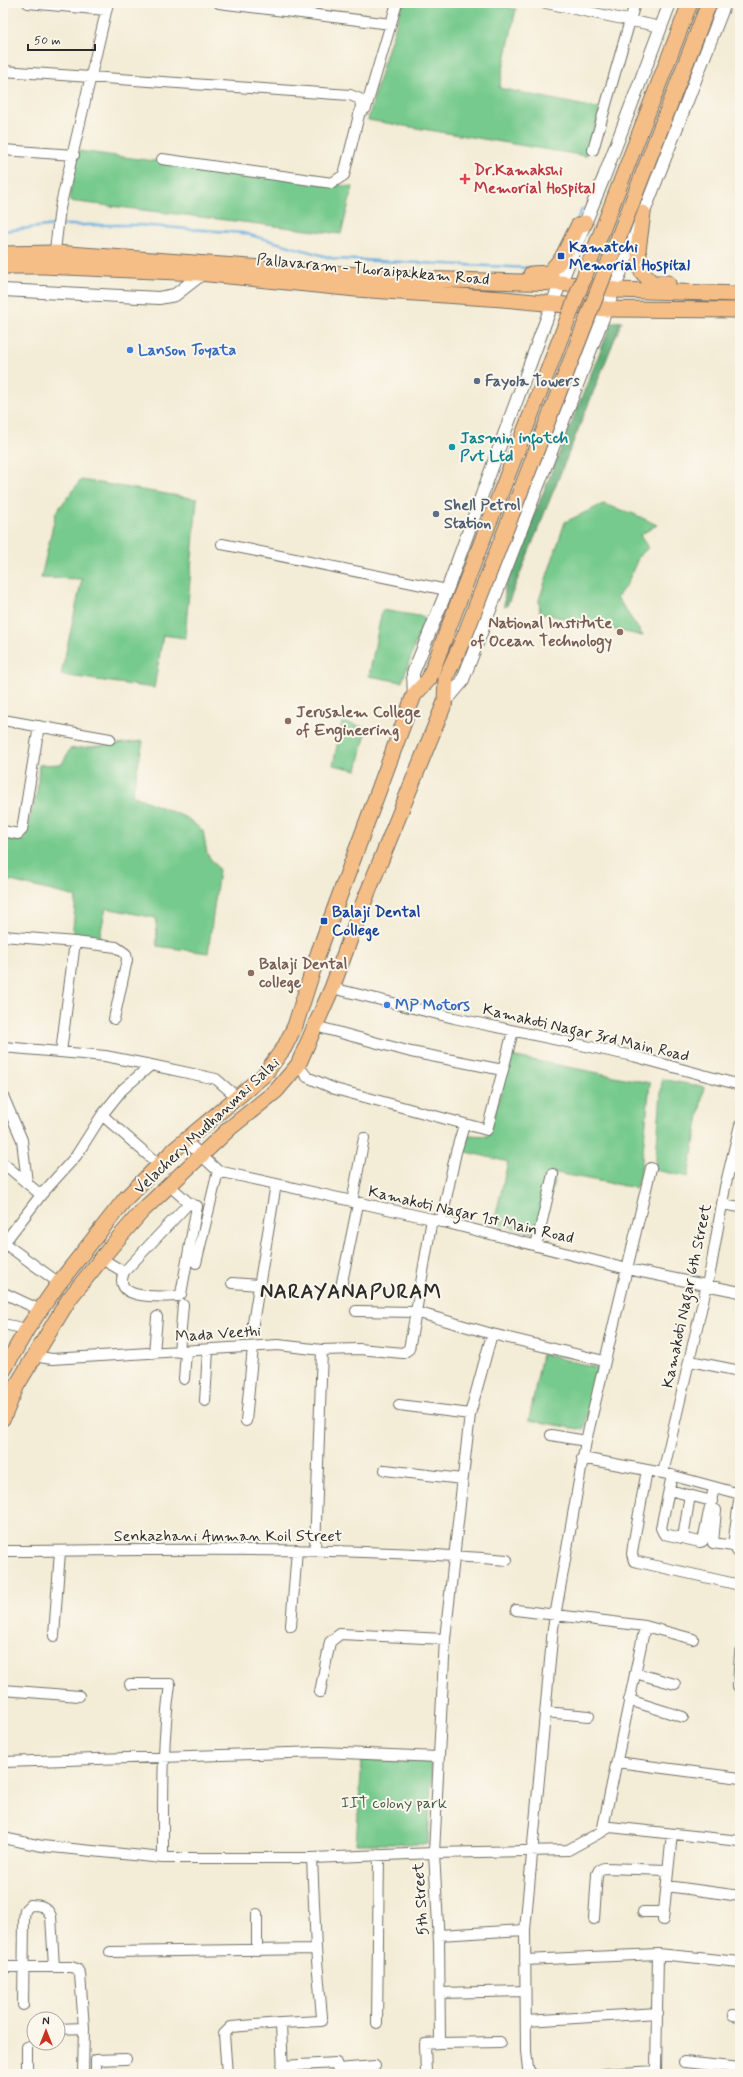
<svg xmlns="http://www.w3.org/2000/svg" width="743" height="2077" font-family="Mynerve,sans-serif">
<style>
.green{fill:#77ca8d;stroke:#517a5c}
.forest{fill:#61ae78;stroke:#466c52}
.lines{fill:none;stroke-linecap:round;stroke-linejoin:round}
.stream{stroke:#69aedf;stroke-width:2.5}
.minor-casing{stroke:#716f67;stroke-width:12}
.tertiary-casing{stroke:#716f67;stroke-width:14}
.primary-casing{stroke:#716f67;stroke-width:17}
.minor{stroke:#fff;stroke-width:10}
.tertiary{stroke:#fff;stroke-width:12}
.primary{stroke:#f6be87;stroke-width:15}
.primary-bridge-casing{stroke:#716f67;stroke-width:17;stroke-linecap:butt}
.primary-bridge{stroke:#f6be87;stroke-width:15}
.health-dot{fill:#e0444e;stroke:#fbf7ec;stroke-width:1.5}
.transit-dot{fill:#1a4fb4;stroke:#fbf7ec;stroke-width:1.5}
.shop-dot{fill:#3f7fe0;stroke:#fbf7ec;stroke-width:1.5}
.service-dot{fill:#5c6f8a;stroke:#fbf7ec;stroke-width:1.5}
.culture-dot{fill:#0f9aa8;stroke:#fbf7ec;stroke-width:1.5}
.education-dot{fill:#8d6e63;stroke:#fbf7ec;stroke-width:1.5}
.labels{text-anchor:middle;dominant-baseline:central;stroke-width:4;stroke-linejoin:round;paint-order:stroke}
.health-label{font-size:16px;font-weight:bold;fill:#be3a42;stroke:#fbf7ec;text-anchor:start}
.transit-label{font-size:16px;font-weight:bold;fill:#164399;stroke:#fbf7ec;text-anchor:start}
.street-label{font-size:16px;fill:#2b2b2b;stroke:#fbf7ec}
.shop-label{font-size:16px;font-weight:bold;fill:#366cbe;stroke:#fbf7ec;text-anchor:start}
.service-label{font-size:16px;font-weight:bold;fill:#4e5e75;stroke:#fbf7ec;text-anchor:start}
.culture-label{font-size:16px;font-weight:bold;fill:#0d838f;stroke:#fbf7ec;text-anchor:start}
.education-label{font-size:16px;font-weight:bold;fill:#785e54;stroke:#fbf7ec;text-anchor:start}
.park-label{font-size:16px;fill:#425b48;stroke:#fbf7ec}
.district-label{font-size:20px;font-weight:bold;letter-spacing:1px;fill:#2b2b2b;stroke:#fbf7ec}
</style>
<rect width="100%" height="100%" fill="#fbf7ec"/>
<filter id="ink" filterUnits="userSpaceOnUse"><feTurbulence type="fractalNoise" baseFrequency=".025" numOctaves="2"/><feDisplacementMap in="SourceGraphic" scale="8" xChannelSelector="R" yChannelSelector="G"/><feConvolveMatrix kernelMatrix="1 2 1 2 8 2 1 2 1" color-interpolation-filters="sRGB"/></filter>
<filter id="wash" filterUnits="userSpaceOnUse"><feTurbulence type="fractalNoise" baseFrequency=".012" numOctaves="4" result="noise"/><feDisplacementMap in="SourceGraphic" scale="16" xChannelSelector="R" yChannelSelector="G"/><feGaussianBlur stdDeviation="0.9" result="paint"/><feColorMatrix in="noise" values="0 0 0 0 0 0 0 0 0 0 0 0 0 0 0 0 0 1.4 0 .05"/><feComposite in="paint" operator="in"/></filter>
<g filter="url(#wash)">
<rect width="100%" height="100%" fill="#f3ecd6"/>
<path class="green" d="M 403,3 L 481,3 L 516,9 L 499,88 L 600,109 L 586,156 L 368,120 L 383,65 Z
M 78,151 L 353,187 L 341,234 L 69,201 Z
M 81,480 L 197,499 L 185,638 L 163,635 L 154,688 L 61,675 L 82,579 L 41,578 L 56,512 Z
M 603,504 L 634,514 L 657,525 L 640,535 L 648,548 L 639,556 L 627,584 L 617,597 L 643,636 L 540,613 L 539,600 L 565,522 Z
M 382,610 L 425,617 L 402,682 L 369,676 Z
M 342,722 L 367,728 L 357,770 L 333,765 Z
M 143,741 L 132,795 L 187,818 L 203,831 L 207,854 L 219,870 L 208,953 L 157,946 L 156,918 L 106,908 L 99,939 L 72,938 L 76,897 L 3,879 L 3,839 L 24,841 L 37,792 L 39,765 L 62,764 L 70,749 Z
M 511,1056 L 650,1083 L 641,1170 L 636,1188 L 556,1173 L 541,1235 L 494,1223 L 508,1162 L 463,1151 L 469,1135 L 488,1136 Z
M 662,1079 L 704,1087 L 688,1177 L 655,1170 Z
M 542,1354 L 598,1368 L 584,1430 L 529,1420 Z
M 362,1760 L 432,1762 L 428,1844 L 356,1844 Z"/>
<path class="forest" d="M 622,321 L 507,606 L 504,607 L 505,587 L 612,322 Z"/>
<g class="lines">
<path class="stream" d="M 577,221 L 582,209
M 61,225 L 138,225 L 243,233 L 335,259 L 530,268
M 3,231 L 56,225"/>
</g>
</g>
<g filter="url(#ink)">
<g class="lines">
<defs>
<path id="minor" d="M 28,3 L 106,10
M 219,3 L 391,24
M 546,3 L 661,27
M 3,71 L 350,95 L 360,99 L 361,107 L 344,175 L 332,183 L 162,159
M 360,112 L 366,108 L 397,3
M 3,150 L 74,155
M 593,150 L 635,3
M 54,259 L 60,208 L 108,3
M 222,544 L 447,590
M 3,720 L 110,739
M 3,831 L 18,834 L 22,830 L 39,726
M 3,936 L 75,942 L 61,1052
M 75,942 L 116,947 L 126,954 L 127,960 L 114,1019
M 332,988 L 454,1018 L 633,1056 L 740,1085
M 3,1047 L 105,1056 L 151,1065 L 216,1079 L 237,1097
M 151,1065 L 122,1090 L 102,1115 L 158,1164
M 298,1065 L 307,1077 L 335,1089 L 487,1130 L 503,1070 L 411,1052 L 315,1026
M 503,1070 L 513,1031
M 3,1096 L 22,1140 L 27,1183
M 186,1141 L 218,1171 L 432,1219 L 627,1269 L 740,1292
M 3,1163 L 41,1195
M 169,1185 L 189,1203 L 194,1205
M 352,1202 L 364,1138
M 722,1204 L 740,1207
M 432,1219 L 416,1312 L 492,1334 L 470,1414 L 445,1639 L 434,1853 L 439,1943
M 441,1222 L 456,1152 L 464,1125
M 536,1246 L 553,1174
M 102,1259 L 124,1272 L 189,1203
M 196,1263 L 218,1171
M 124,1272 C 111,1302 164,1296 179,1296 L 181,1294 L 197,1206
M 59,1283 L 4,1243 L 41,1195 L 76,1156 L 102,1115
M 232,1283 L 259,1285
M 341,1287 L 358,1204
M 6,1294 L 40,1310
M 3,1324 L 27,1329
M 252,1329 L 276,1184
M 492,1334 L 604,1361
M 179,1352 L 183,1305
M 154,1353 L 157,1317
M 34,1356 L 52,1359 L 278,1345 L 322,1350 L 359,1349 L 403,1353 L 409,1349 L 416,1312 L 356,1311
M 690,1361 L 740,1371
M 184,1379 L 186,1351
M 205,1401 L 208,1350
M 399,1405 L 470,1414
M 246,1421 L 253,1347
M 551,1435 L 586,1441
M 582,1458 L 663,1473 L 740,1494
M 385,1470 L 462,1479
M 647,1470 L 633,1546 L 632,1554 L 634,1561 L 740,1585
M 663,1473 L 711,1267 L 725,1187 L 740,1125
M 672,1475 L 661,1528 L 664,1534 L 700,1542 L 703,1541 L 714,1487
M 669,1490 L 712,1501
M 716,1510 L 713,1543 L 733,1546 L 740,1494
M 683,1538 L 690,1495
M 738,1539 L 737,1551 L 740,1554
M 315,1550 L 322,1350
M 3,1551 C 171,1550 339,1546 507,1560
M 516,1610 L 645,1626 L 693,1639
M 291,1626 L 297,1550
M 54,1636 L 60,1551
M 740,1653 L 738,1686 L 740,1687
M 635,1673 L 675,1684
M 130,1684 L 170,1684 C 162,1742 163,1800 163,1858
M 3,1690 L 79,1696
M 320,1692 L 330,1642 L 340,1634 L 445,1639
M 629,1700 L 683,1717
M 545,1712 L 589,1716
M 3,1762 L 320,1752 L 438,1757
M 617,1762 L 740,1778
M 602,1832 L 645,1626
M 3,1838 L 42,1846 L 163,1858 L 312,1858 L 434,1853 L 568,1850 L 610,1827 L 740,1841
M 667,1886 L 740,1896
M 643,1912 L 664,1912
M 257,1914 L 257,1950
M 594,1919 L 597,1874 L 599,1870 L 604,1868 L 668,1870
M 663,1920 L 672,1834
M 110,1952 L 316,1949
M 525,1960 L 658,1954 L 740,1962
M 3,1967 L 71,1967 L 77,1969 L 80,1974 L 84,2028 L 83,2074
M 440,1993 L 525,1991
M 23,2005 L 24,1919 L 25,1910 L 30,1905 C 41,1905 46,1906 51,1916 L 54,1967
M 733,2015 L 740,2016
M 526,2021 L 658,2013
M 377,2023 L 379,1855
M 58,2029 L 84,2028
M 440,2043 L 500,2042
M 27,2047 L 27,2074
M 684,2062 L 740,2068
M 282,2066 L 336,2063 L 339,2074
M 338,2069 L 375,2066
M 96,2074 L 96,2060 L 126,2059
M 227,2074 L 224,2034 L 231,2027 L 281,2023
M 283,2074 L 281,2023 L 321,2021 L 322,2017 L 316,1949 L 312,1858
M 426,2074 L 425,2044 L 440,2043 L 439,1935 L 525,1930
M 532,2074 L 528,2069 L 526,2051 L 525,1930 L 553,1628 L 586,1441 L 651,1168
M 604,2074 L 656,2071 L 658,1954"/>
<path id="tertiary" d="M 3,290 L 159,298 L 175,295 L 202,274
M 414,695 L 413,673 L 447,590 L 552,304 L 604,177 L 670,3
M 445,702 L 462,682 L 725,3"/>
<path id="primary" d="M 643,213 L 638,250 L 642,272 L 652,283 L 668,283
M 3,254 L 55,253 L 415,279 L 560,283 L 616,290 L 740,294
M 3,266 L 43,266 L 199,273 L 356,289 L 503,299 L 607,309 L 740,310
M 531,274 L 549,273 L 562,258 L 578,226 L 585,223
M 3,1371 L 27,1329 L 59,1283 L 126,1198 L 174,1150 L 264,1075 L 284,1048 L 295,1026 L 319,951 L 414,695 L 429,679 L 448,629
M 3,1418 L 17,1385 L 69,1299 L 110,1248 L 142,1211 L 230,1128 L 276,1091 L 298,1065 L 332,988 L 361,909 L 445,702 L 446,677 L 465,635"/>
</defs>
<use href="#minor" class="minor-casing"/>
<use href="#tertiary" class="tertiary-casing"/>
<use href="#primary" class="primary-casing"/>
<use href="#minor" class="minor"/>
<use href="#tertiary" class="tertiary"/>
<use href="#primary" class="primary"/>
<defs>
<path id="primary-bridge" d="M 448,629 L 690,3
M 465,635 L 709,3"/>
</defs>
<use href="#primary-bridge" class="primary-bridge-casing"/>
<use href="#primary-bridge" class="primary-bridge"/>
</g>
</g>
<path class="health-dot" d="M463 173h4v4h4v4h-4v4h-4v-4h-4v-4h4z"/>
<g class="transit-dot">
<rect x="557" y="252" width="8" height="8" rx="2"/>
<rect x="320" y="917" width="8" height="8" rx="2"/>
</g>
<g class="shop-dot">
<circle cx="130" cy="350" r="4"/>
<circle cx="387" cy="1005" r="4"/>
</g>
<g class="service-dot">
<circle cx="477" cy="381" r="4"/>
<circle cx="436" cy="514" r="4"/>
</g>
<circle class="culture-dot" cx="452" cy="447" r="4"/>
<g class="education-dot">
<circle cx="620" cy="632" r="4"/>
<circle cx="288" cy="721" r="4"/>
<circle cx="251" cy="973" r="4"/>
</g>
<g class="labels">
<g class="health-label">
<text x="474" y="170">Dr.Kamakshi<tspan x="474" dy="18">Memorial Hospital</tspan></text>
</g>
<g class="transit-label">
<text x="569" y="247">Kamatchi<tspan x="569" dy="18">Memorial Hospital</tspan></text>
<text x="332" y="912">Balaji Dental<tspan x="332" dy="18">College</tspan></text>
</g>
<g class="street-label">
<text transform="translate(373 270) rotate(5)">Pallavaram - Thoraipakkam Road</text>
<text transform="translate(586 1033) rotate(13)">Kamakoti Nagar 3rd Main Road</text>
<text transform="translate(207 1126) rotate(-43)">Velachery Mudhanmai Salai</text>
<text transform="translate(471 1215) rotate(13)">Kamakoti Nagar 1st Main Road</text>
<text transform="translate(687 1296) rotate(-78)">Kamakoti Nagar 6th Street</text>
<text transform="translate(218 1334) rotate(-4)">Mada Veethi</text>
<text x="228" y="1536">Senkazhani Amman Koil Street</text>
<text transform="translate(421 1899) rotate(-94)">5th Street</text>
</g>
<g class="shop-label">
<text x="138" y="350">Lanson Toyata</text>
<text x="395" y="1005">MP Motors</text>
</g>
<g class="service-label">
<text x="485" y="381">Fayola Towers</text>
<text x="444" y="505">Shell Petrol<tspan x="444" dy="18">Station</tspan></text>
</g>
<g class="culture-label">
<text x="460" y="438">Jasmin infotch<tspan x="460" dy="18">Pvt Ltd</tspan></text>
</g>
<g class="education-label">
<text x="612" y="623" text-anchor="end">National Institute<tspan x="612" dy="18">of Ocean Technology</tspan></text>
<text x="296" y="712">Jerusalem College<tspan x="296" dy="18">of Engineering</tspan></text>
<text x="259" y="964">Balaji Dental<tspan x="259" dy="18">college</tspan></text>
</g>
<g class="park-label">
<text x="394" y="1803">IIT colony park</text>
</g>
<g class="district-label">
<text x="351" y="1292">NARAYANAPURAM</text>
</g>
</g>
<rect width="743" height="2077" fill="none" stroke="#fbf7ec" stroke-width="16"/>
<g transform="translate(46 2031)"><circle r="19" fill="#fbf7ec" stroke="#a8a59f"/>
<path d="M0-3L7 15L0 10L-7 15Z" fill="#c8321e"/>
<text y="-6" font-size="11" font-weight="bold" text-anchor="middle" fill="#2b2b2b">N</text>
</g>
<path d="M28 44v6h67v-6" fill="none" stroke="#2b2b2b" stroke-width="2"/>
<text x="34" y="44" font-size="12" fill="#2b2b2b" stroke="#fbf7ec" stroke-width="3" paint-order="stroke">50 m</text>
</svg>
